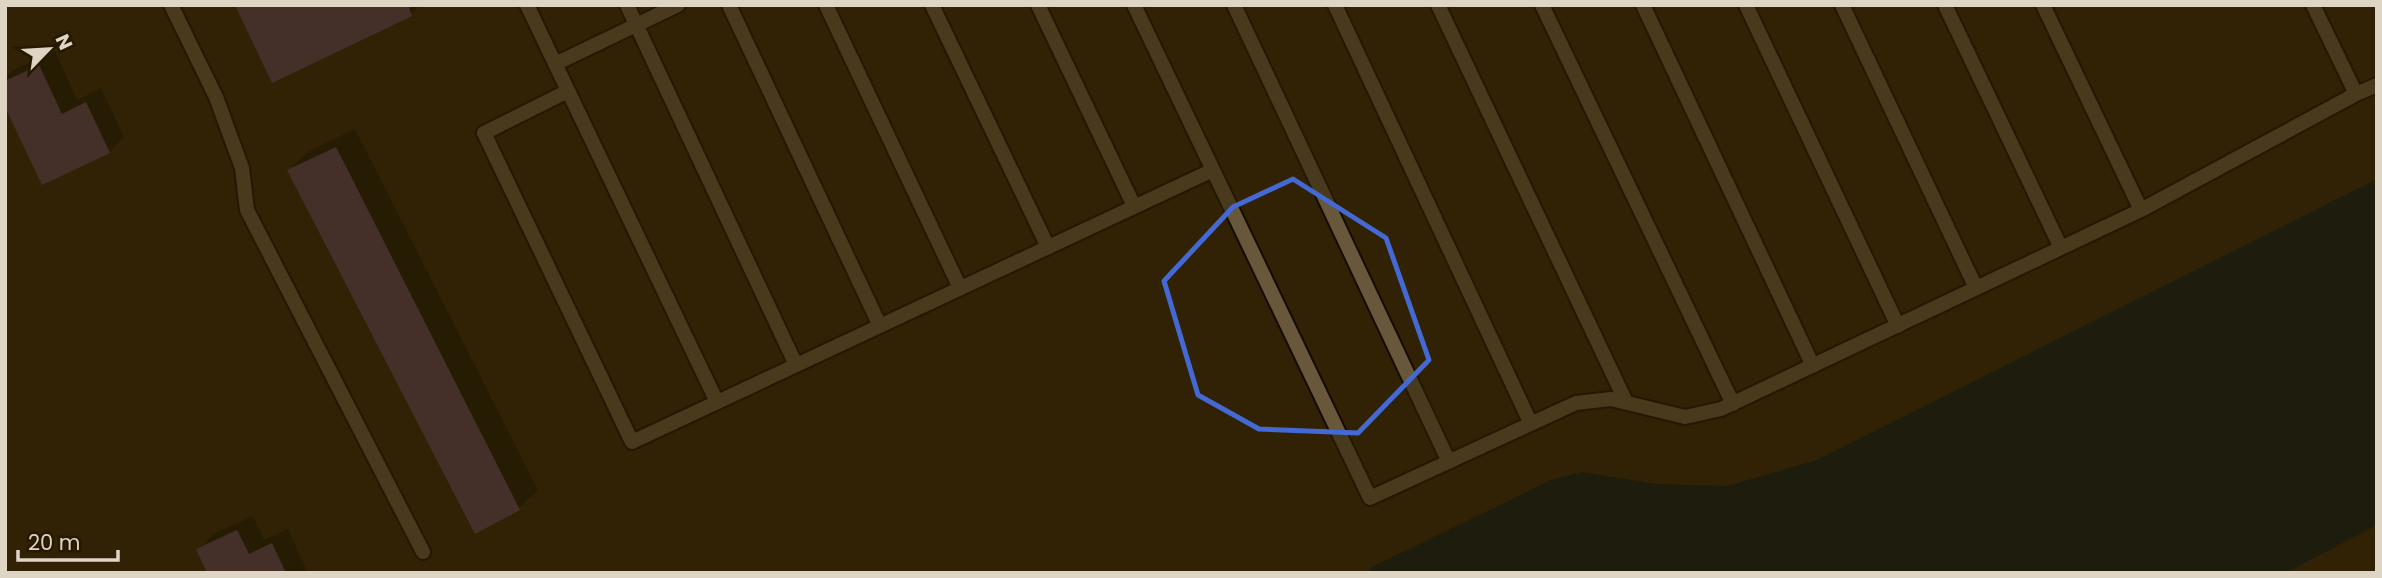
<svg xmlns="http://www.w3.org/2000/svg" width="2382" height="578" font-family="Poppins,sans-serif">
<style>
.water{fill:#071617}
.shadow{fill:#0007}
.building{fill:#5e4255}
.lines{fill:none;stroke-linecap:round;stroke-linejoin:round}
.lane-casing{stroke:#160b00;stroke-width:18}
.lane{stroke:#68573a;stroke-width:14}
.marked{fill:none;stroke:#4469d4;stroke-width:5;stroke-linejoin:round}
</style>
<rect width="100%" height="100%" fill="#312205"/>
<path class="water" d="M 2377,179 L 2377,525 L 2286,573 L 1370,573 L 1370,568 L 1551,480 L 1582,472 L 1657,484 L 1727,486 L 1817,460 Z"/>
<path class="shadow" d="M 237,5 L 420,5 L 411,14 L 273,81 Z
M 55,51 L 77,100 L 101,88 L 124,137 L 109,152 L 5,103 L 5,78 L 13,70 Z
M 355,129 L 538,490 L 519,508 L 476,531 L 289,170 L 308,152 Z
M 253,516 L 264,540 L 288,529 L 308,573 L 209,573 L 198,550 L 213,534 Z"/>
<path class="building" d="M 235,5 L 408,5 L 412,16 L 272,83 Z
M 39,65 L 62,114 L 86,102 L 110,153 L 42,185 L 5,107 L 5,81 Z
M 336,147 L 520,510 L 475,534 L 287,170 Z
M 237,530 L 249,554 L 272,543 L 286,573 L 207,573 L 196,549 Z"/>
<g class="lines">
<defs>
<path id="lane" d="M 171,5 L 216,97 L 242,168 L 247,210 L 423,552
M 527,5 L 717,402
M 627,5 L 796,365
M 729,5 L 880,326
M 826,5 L 960,288
M 932,5 L 1048,247
M 1038,5 L 1134,206
M 1134,5 L 1370,498 L 1576,403 L 1611,399 L 1685,417 L 1721,409 L 2141,210 L 2356,94
M 1234,5 L 1449,462
M 1335,5 L 1531,424
M 1438,5 L 1626,402
M 1542,5 L 1733,404
M 1643,5 L 1813,366
M 1746,5 L 1898,326
M 1842,5 L 1976,288
M 1945,5 L 2061,248
M 2043,5 L 2141,210
M 2313,5 L 2356,94 L 2377,85
M 555,64 L 678,5
M 568,91 L 484,133 L 632,442 L 1213,170"/>
</defs>
<use href="#lane" class="lane-casing"/>
<use href="#lane" class="lane"/>
</g>
<path d="M0 0H2382V578H0ZM 1293,179 L 1386,238 L 1429,360 L 1358,433 L 1259,429 L 1198,395 L 1164,281 L 1233,207 Z" fill="#312205" fill-opacity=".55" fill-rule="evenodd"/>
<path class="marked" d="M 1293,179 L 1386,238 L 1429,360 L 1358,433 L 1259,429 L 1198,395 L 1164,281 L 1233,207 Z"/>
<rect width="2382" height="578" fill="none" stroke="#ded5c5" stroke-width="14"/>
<g transform="translate(49 49) rotate(65)" stroke="#271800" stroke-width="5" paint-order="stroke">
<path d="M0-5L12 26L0 18L-12 26Z" fill="#ded5c5"/>
<text y="-10" font-size="19" font-weight="bold" text-anchor="middle" fill="#ded5c5">N</text>
</g>
<path d="M18 550v10h100v-10" fill="none" stroke="#ded5c5" stroke-width="3.5"/>
<text x="28" y="550" font-size="21" fill="#ded5c5" stroke="#271800" stroke-width="5" paint-order="stroke">20 m</text>
</svg>
